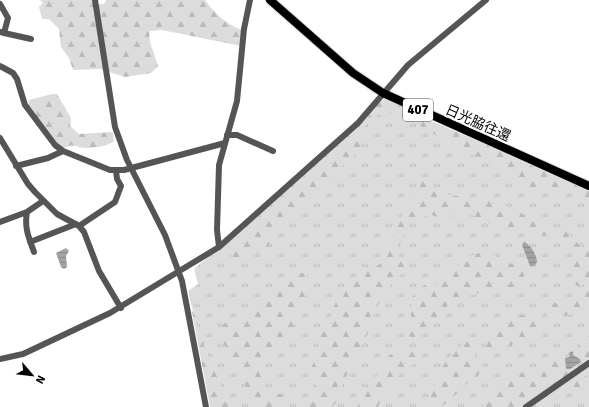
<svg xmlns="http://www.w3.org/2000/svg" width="589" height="407" font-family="Signika,'Noto Sans JP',sans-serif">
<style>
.grass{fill:url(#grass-tufts)}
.forest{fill:url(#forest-firs)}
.water{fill:url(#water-rules)}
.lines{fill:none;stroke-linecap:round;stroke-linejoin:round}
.highway-casing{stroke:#dbdbdb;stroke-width:10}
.minor{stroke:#555;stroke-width:6}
.highway{stroke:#000;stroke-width:8}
.labels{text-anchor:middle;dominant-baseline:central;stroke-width:4;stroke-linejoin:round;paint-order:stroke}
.shield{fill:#fff;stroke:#4c4c4c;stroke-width:1}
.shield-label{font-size:13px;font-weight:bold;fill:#000}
.street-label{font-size:14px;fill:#000;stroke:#fff}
</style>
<defs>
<pattern id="grass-tufts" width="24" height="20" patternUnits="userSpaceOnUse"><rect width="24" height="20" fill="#dcdcdc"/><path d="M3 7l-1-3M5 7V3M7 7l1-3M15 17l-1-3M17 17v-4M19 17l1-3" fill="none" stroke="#bbb"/></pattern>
<pattern id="forest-firs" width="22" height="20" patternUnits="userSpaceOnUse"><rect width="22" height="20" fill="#dcdcdc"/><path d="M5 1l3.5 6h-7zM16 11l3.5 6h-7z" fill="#bbb"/></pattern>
<pattern id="water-rules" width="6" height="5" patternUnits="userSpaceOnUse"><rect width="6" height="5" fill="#a3a3a3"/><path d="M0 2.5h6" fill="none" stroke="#8b8b8b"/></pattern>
</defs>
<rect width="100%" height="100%" fill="#fff"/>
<path class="grass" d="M 385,105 L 589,198 L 589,407 L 216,407 L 188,291 L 198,284 L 194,269 Z"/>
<path class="forest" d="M 40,0 L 92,0 L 94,4 L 104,4 L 106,0 L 205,0 C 215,14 226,24 242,30 L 241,46 L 162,30 L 149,31 L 150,42 L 158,66 L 151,73 L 125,77 L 100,69 L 73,70 L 69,58 L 61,47 L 59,29 L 49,19 L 42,19 L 39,7 L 43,3 Z
M 52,94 L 57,94 L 71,118 L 70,126 L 79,134 L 111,132 L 113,133 L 114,141 C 109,146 93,148 86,148 C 77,148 73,143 64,148 L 57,144 L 28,106 L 29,100 Z
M 384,99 L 408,108 L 421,117 L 536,165 L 544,171 L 589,191 L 589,200 L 557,188 L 540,185 L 534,188 L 526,187 L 516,177 L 500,169 L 483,158 L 465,153 L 416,123 L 405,120 L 385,110 L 365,125 L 360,137 L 362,143 L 361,149 L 288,216 L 271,221 L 269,246 L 237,264 L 226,248 L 367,118 L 375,107 Z
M 421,181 L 427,182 L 436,193 L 500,202 L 519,214 L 528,215 L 555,229 L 565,230 L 576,242 L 589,251 L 589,284 L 577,286 L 572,281 L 575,256 C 559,243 557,233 534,235 C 526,229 520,231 510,229 C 492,224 471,217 456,206 L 454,215 L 444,219 L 432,215 L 413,219 L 405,230 L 397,253 L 406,270 L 393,281 L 374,311 L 368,333 L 340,389 L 339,399 L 332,407 L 305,407 L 304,403 L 316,385 L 312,366 L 318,354 L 320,336 L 331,317 L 337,298 L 365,268 L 374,268 L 383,262 C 379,244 387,247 394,234 C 396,231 395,226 398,222 C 406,208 417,197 421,181 Z
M 480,253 L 498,256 L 508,264 L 522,263 C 528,273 522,285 514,291 L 509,290 L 506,285 L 499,285 L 493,291 L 486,291 L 452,300 C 441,314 432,328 416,338 L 408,336 L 406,331 L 411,319 L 412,297 L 424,285 L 441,284 L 448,269 C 462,267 466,255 480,253 Z
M 301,273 L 307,273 C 312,295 311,293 296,309 L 295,332 L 291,340 L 266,355 L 260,372 L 264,386 L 284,396 L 284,407 L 260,407 L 248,391 L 243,380 L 229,362 L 220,329 L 225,323 C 251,318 261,300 279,282 C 288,281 293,276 301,273 Z
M 587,290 L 589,291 L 589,303 C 585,305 584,309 580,312 C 577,314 573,314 570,314 C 559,317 550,327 544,309 C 556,299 557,305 569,300 C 576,297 579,292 587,290 Z
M 193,311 L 197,313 L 196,324 L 205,336 C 205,340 203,343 204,346 C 205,350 219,377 221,379 L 221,389 C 228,394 229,401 236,407 L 210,407 L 192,312 Z
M 527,314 L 539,320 L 544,332 L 536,337 L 496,350 L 487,347 L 484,341 L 484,331 L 509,319 Z
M 589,336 L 589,362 L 585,360 L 577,347 Z
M 466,339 L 475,341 L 478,346 L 476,359 L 483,366 L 478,376 L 466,384 L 449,401 L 441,407 L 427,407 C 428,400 441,369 445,363 C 452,353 460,350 466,339 Z
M 410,349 L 419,353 L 420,359 L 399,375 L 390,391 L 386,390 L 378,407 L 357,407 L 389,355 Z
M 557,359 L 561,363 L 561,369 L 568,372 L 582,364 L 585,368 L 585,375 L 588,378 C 586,396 578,386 569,390 C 566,392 563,392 560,394 C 557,395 555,400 552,402 C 541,407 497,407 482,407 L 490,397 L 514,377 L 522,372 Z"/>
<path class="water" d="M 524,242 C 530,244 537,255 537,262 L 534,266 L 530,266 L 522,245 Z
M 66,248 L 69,251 L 66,256 L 67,267 L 64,269 L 61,267 L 56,253 Z
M 573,351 L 573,355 L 580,359 L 581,362 L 570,369 L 566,369 L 565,358 L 570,357 L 569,353 Z"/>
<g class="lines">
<defs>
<path id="highway" d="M 270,0 L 353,73 L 383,93 L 589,186"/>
</defs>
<use href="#highway" class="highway-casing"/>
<path class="minor" d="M 95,0 L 115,127 L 127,160 L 165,235 L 182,281 L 206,407
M 0,4 L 8,18 L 4,33 L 0,32
M 4,33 L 31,39
M 0,66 L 13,73 L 17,79 L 25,105 L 55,145 L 63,151 L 110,170 L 124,170 L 225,143
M 227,135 L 237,135 L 273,151
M 0,138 L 28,184 L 35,192 L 57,214 L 79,226 L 84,232 L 99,271 L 121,308
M 16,166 L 48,158 L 63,151
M 27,212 C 24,228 29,238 34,252
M 0,222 L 27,212 L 43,201
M 79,226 L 115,202 L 121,186 L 117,179 L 116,170
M 30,242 L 76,224
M 219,247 L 217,230 L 219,165 L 237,101 L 244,29 L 250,0
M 0,359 L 23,354 L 110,313 L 219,247 L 358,123 L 408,65 L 486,0
M 526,407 L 589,363"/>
<use href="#highway" class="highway"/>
</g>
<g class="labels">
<rect class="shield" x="403" y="99" width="30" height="22" rx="3"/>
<g class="shield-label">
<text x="418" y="110">407</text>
</g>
<g class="street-label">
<text transform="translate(478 123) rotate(24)">日光脇往還</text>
</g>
</g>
<g transform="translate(32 375) rotate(118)" stroke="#ffffff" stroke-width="3" paint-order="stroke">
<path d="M0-3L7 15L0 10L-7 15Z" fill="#000000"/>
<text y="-6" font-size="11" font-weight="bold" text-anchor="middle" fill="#000000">N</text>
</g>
</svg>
